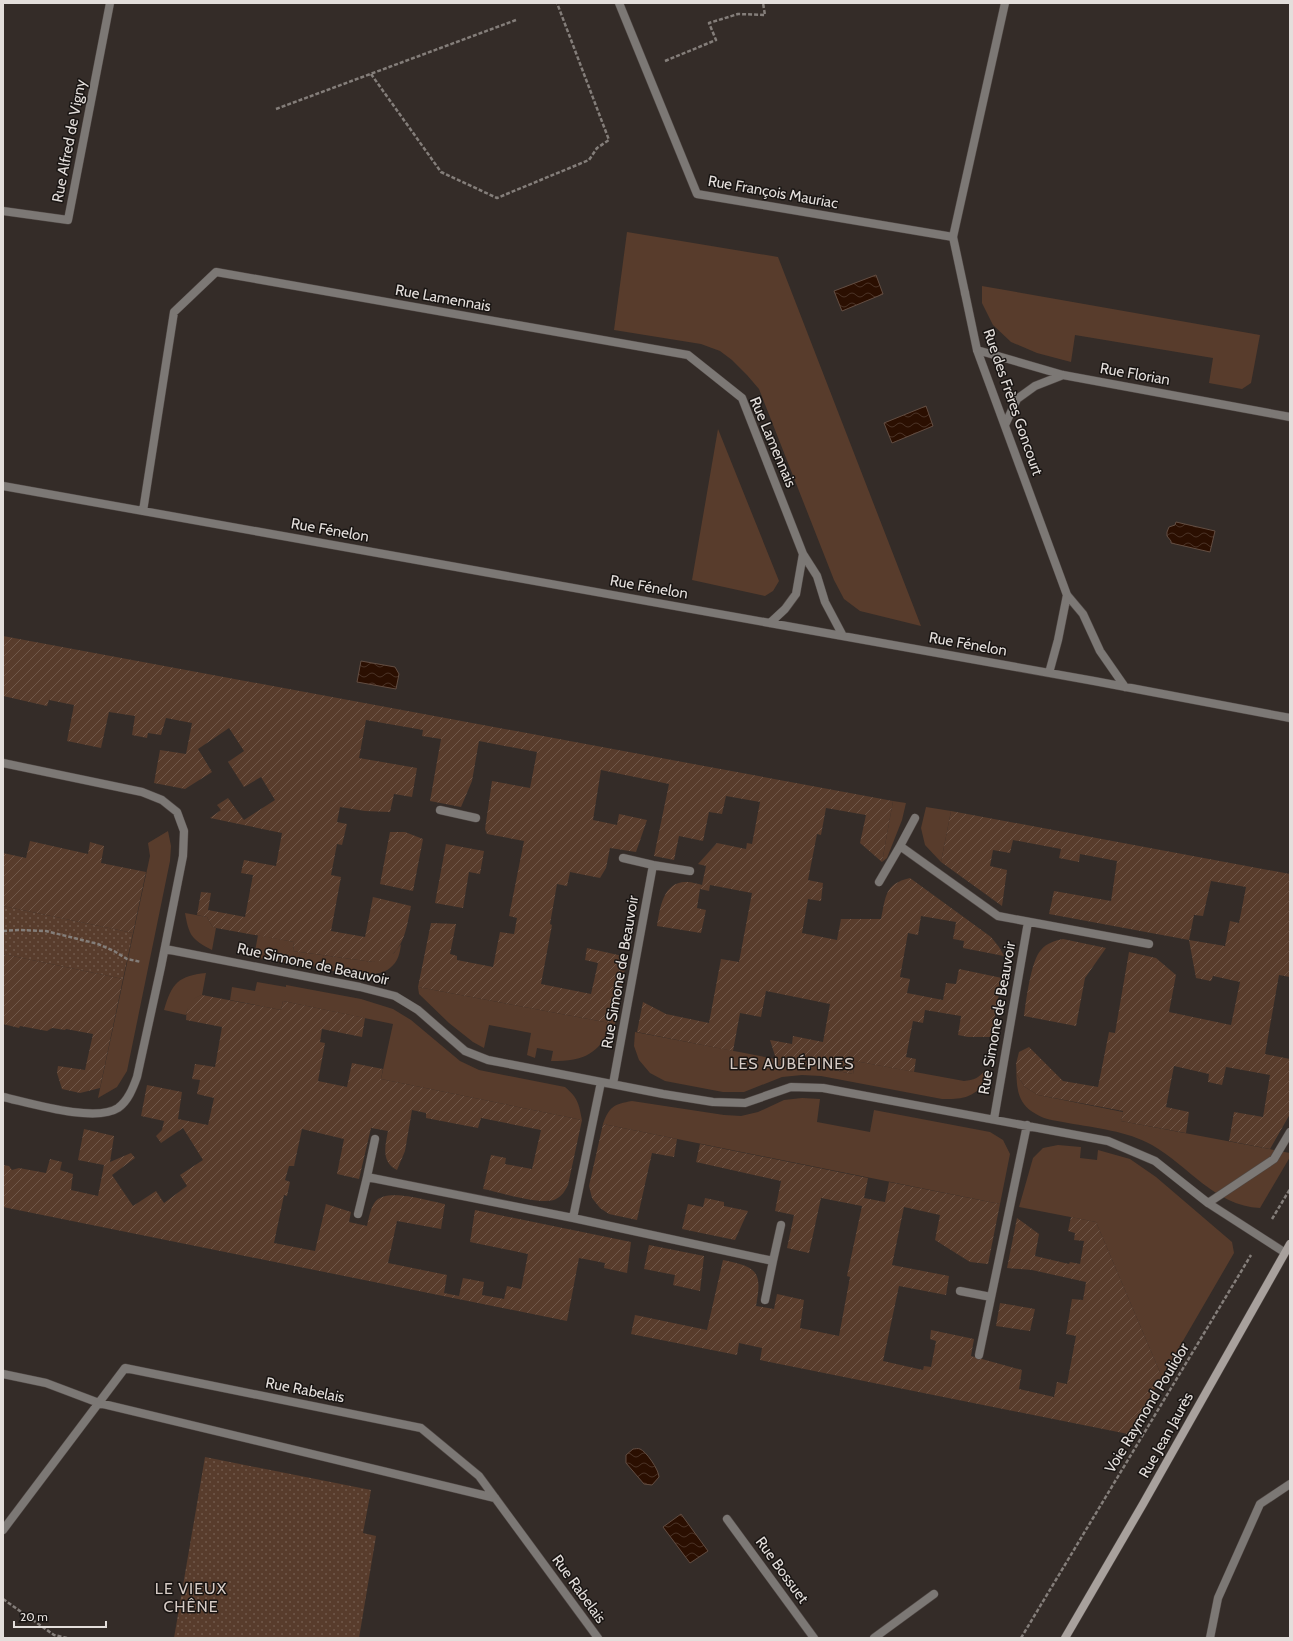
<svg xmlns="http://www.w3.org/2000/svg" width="1293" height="1641" font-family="Cabin,sans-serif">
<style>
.grass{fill:#583c2c}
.park{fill:url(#park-dots)}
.garden{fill:url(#garden-furrows);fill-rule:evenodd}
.water{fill:url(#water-waves);stroke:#624d42}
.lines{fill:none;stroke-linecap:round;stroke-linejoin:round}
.service-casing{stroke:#504845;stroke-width:9}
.pedestrian-casing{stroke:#504845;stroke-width:9}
.minor-casing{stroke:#504845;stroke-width:9}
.secondary-casing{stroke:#504845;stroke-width:9}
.path{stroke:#847e7a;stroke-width:2.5;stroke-dasharray:4 2;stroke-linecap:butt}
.service{stroke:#7c7875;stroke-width:8}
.pedestrian{stroke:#7c7875;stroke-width:8}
.minor{stroke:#7c7875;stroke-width:8}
.secondary{stroke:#a8a19d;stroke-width:8}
.labels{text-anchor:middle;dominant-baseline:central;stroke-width:3;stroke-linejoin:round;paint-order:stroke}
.street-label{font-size:15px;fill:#e3dedb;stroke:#191513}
.neighbourhood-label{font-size:16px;letter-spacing:1px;fill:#d6cbc5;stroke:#191513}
</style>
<defs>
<pattern id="park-dots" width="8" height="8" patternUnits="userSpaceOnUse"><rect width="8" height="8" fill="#583c2c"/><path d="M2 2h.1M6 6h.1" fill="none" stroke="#70584a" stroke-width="1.8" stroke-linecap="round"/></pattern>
<pattern id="garden-furrows" width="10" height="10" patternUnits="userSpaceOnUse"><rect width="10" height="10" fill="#583c2c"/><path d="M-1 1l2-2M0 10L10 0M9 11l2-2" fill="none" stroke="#70584a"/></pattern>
<pattern id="water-waves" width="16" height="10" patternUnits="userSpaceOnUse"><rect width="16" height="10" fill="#2b0f01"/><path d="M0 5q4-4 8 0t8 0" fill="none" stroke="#4a3225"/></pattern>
</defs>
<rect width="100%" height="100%" fill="#342c28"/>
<path class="grass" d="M 627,232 L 778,257 L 921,626 L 860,611 L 844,599 L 834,580 L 759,389 L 747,375 L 732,360 L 720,351 L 701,344 L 614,330 Z
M 982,286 L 1260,335 L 1251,383 L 1242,389 L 1209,383 L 1213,358 L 1075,335 L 1071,362 L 1037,353 L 1011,342 L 993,325 L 982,303 Z
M 718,429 L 779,581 L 773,591 L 765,596 L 692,580 Z
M 893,801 L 906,803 L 902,820 L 887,858 L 882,862 Z
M 926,807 L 951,811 L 941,862 L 925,845 L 921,828 Z
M 168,831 L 171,846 L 170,861 L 127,1071 L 117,1087 L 98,1098 L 150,856 L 148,843 Z
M 185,913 L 207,917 L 212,926 L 216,928 L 212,950 C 191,939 189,935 185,913 Z
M 258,935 L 294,942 L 293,951 L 373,962 L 394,953 L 401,944 C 400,953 398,962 390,968 C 371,984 315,966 291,961 L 290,964 L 254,957 Z
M 206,973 L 202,995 C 191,999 189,1004 186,1015 L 164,1010 C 172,983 178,976 206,973 Z
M 257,982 L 286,987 L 286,985 L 361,999 L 393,1009 L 411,1020 L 460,1061 L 479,1070 L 565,1087 C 578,1098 579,1104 582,1120 L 381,1079 L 393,1024 L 283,1001 L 281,1010 L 230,1000 L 232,987 L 255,991 Z
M 418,987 L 615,1024 C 596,1054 587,1061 551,1061 L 553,1051 L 537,1048 L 535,1058 L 527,1055 L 531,1033 L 489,1025 L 484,1048 L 473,1042 L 449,1023 L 419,994 Z
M 635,1032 L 853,1074 L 855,1061 L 964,1081 C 974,1080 979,1078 985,1070 L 984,1085 C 969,1099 962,1099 942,1099 L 821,1076 L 802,1075 L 782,1077 L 744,1092 L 723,1092 L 665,1081 L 650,1073 L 639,1060 L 634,1046 Z
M 1016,1064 L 1017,1075 L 1025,1087 L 1038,1095 L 1123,1112 L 1121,1121 L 1290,1153 L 1290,1157 L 1260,1208 C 1215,1206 1189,1166 1152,1145 C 1127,1131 1096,1128 1068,1123 C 1058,1121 1045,1120 1036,1114 C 1015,1103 1017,1084 1016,1064 Z
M 802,1098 L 820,1099 L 817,1122 L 870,1132 L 874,1110 L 990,1132 L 1003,1140 L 1010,1154 L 1000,1204 L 603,1124 C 609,1107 614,1104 632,1101 L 724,1115 L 741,1116 L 758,1112 L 784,1100 Z
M 1058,1145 L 1081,1147 L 1080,1158 L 1097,1160 L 1098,1150 L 1130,1159 L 1156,1177 L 1232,1242 L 1234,1253 L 1162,1377 L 1096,1222 L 1019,1207 L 1033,1158 L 1043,1148 Z"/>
<path class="park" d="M 3,906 L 133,933 L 123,979 L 3,954 Z
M 205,1457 L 371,1490 L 363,1533 L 376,1536 L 359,1638 L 174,1638 Z"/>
<path class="garden" d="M 3,636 L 893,801 L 882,862 L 860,843 L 866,815 L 826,808 L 821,835 L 817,834 L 808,880 L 823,883 L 821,901 L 808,899 L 802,933 L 837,940 L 841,919 L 881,919 C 886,897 884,884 910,878 L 991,937 L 999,947 L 1004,956 L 963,948 L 964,941 L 953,939 L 956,922 L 921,916 L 918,935 L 908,933 L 900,977 L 910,979 L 907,993 L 943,1000 L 946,983 L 956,984 L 959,969 L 1002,978 L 991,1037 L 968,1037 L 958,1035 L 961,1016 L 925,1010 L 923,1023 L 913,1021 L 906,1057 L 916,1059 L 914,1072 L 855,1061 L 853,1074 L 776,1059 L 770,1040 L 792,1044 L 793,1036 L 823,1042 L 830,1004 L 766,991 L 761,1017 L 740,1013 L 733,1051 L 637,1032 L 643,1002 L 666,1014 L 709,1023 L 721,959 L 739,962 L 752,893 L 710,885 L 709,891 L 700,889 L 697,908 L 706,910 L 701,933 L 657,926 C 660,908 663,881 687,882 C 692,882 698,884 702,885 L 706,866 L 698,864 L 717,843 L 746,849 L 747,843 L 752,844 L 760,802 L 726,796 L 722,814 L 709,812 L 703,841 L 679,836 L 674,860 L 654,856 L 669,784 L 601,770 L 593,820 L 617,825 L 619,814 L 647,820 L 636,852 L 610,848 L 606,868 L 600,878 L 570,872 L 567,886 L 557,884 L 550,924 L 552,925 L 541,984 L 591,994 L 598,963 L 585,960 L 587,948 L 627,957 L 615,1024 L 418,987 L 431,923 L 456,924 L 450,954 L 457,956 L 457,960 L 493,967 L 500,932 L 514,934 L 517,918 L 509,916 L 524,841 L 487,834 L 485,829 L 492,781 L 530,788 L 537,752 L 479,741 L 472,781 L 461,807 L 430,801 L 441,739 L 422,736 L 423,730 L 366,720 L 359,758 L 417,768 L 412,797 L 394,794 L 390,812 L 365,811 L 340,807 L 337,822 L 347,824 L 342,845 L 337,844 L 331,875 L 341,877 L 331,931 L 365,937 L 373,897 L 411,906 C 407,924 405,950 385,959 C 382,961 376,961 373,962 L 293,951 L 294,942 L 216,928 L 212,926 L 207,917 L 197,915 L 201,892 L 211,893 L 208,910 L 245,917 L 253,875 L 241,873 L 244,860 L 276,866 L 282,833 L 210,818 L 221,810 L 217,805 L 228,798 L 244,820 L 275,800 L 261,777 L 244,787 L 228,762 L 244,751 L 229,728 L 198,749 L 212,772 L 185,789 L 154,783 L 160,750 L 186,754 L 192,723 L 166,718 L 161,735 L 148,733 L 147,738 L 132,735 L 135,716 L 109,712 L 101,748 L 67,741 L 74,705 L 49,700 L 47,706 L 3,696 Z
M 951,811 L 1290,874 L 1290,977 L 1279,975 L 1265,1054 L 1290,1059 L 1290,1114 L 1270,1149 L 1229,1141 L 1234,1112 L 1263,1117 L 1270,1075 L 1226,1067 L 1222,1085 L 1208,1082 L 1209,1074 L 1174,1066 L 1166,1107 L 1189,1112 L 1186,1133 L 1121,1121 L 1123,1111 L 1038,1095 L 1025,1087 L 1017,1075 L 1016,1064 L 1019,1052 L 1029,1047 L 1063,1081 L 1098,1087 L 1109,1032 L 1115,1033 L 1129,952 L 1156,958 L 1176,975 L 1169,1012 L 1231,1025 L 1240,982 L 1213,976 L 1211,981 L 1196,978 L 1189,940 L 1049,914 L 1054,891 L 1111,901 L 1117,861 L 1080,854 L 1079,862 L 1059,858 L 1061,849 L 1013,840 L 1010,853 L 993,850 L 990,866 L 1007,870 L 1002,906 L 941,862 ZM 1211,881 L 1246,887 L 1239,923 L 1230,921 L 1225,946 L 1189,940 L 1194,915 L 1203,916 Z
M 390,832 L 405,832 L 423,839 L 413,891 L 380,884 Z
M 30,841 L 88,854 L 90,842 L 104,846 L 101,863 L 146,872 L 133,933 L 3,906 L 3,853 L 26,858 Z
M 446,844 L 484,851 L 480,874 L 469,872 L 463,908 L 435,903 Z
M 1063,939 L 1106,948 L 1085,978 L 1076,1026 L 1024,1016 C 1026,1001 1031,960 1041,950 C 1047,943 1054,941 1063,939 Z
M 3,954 L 123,979 L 100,1088 L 80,1093 L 62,1089 L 57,1073 L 58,1066 L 85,1070 L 93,1034 L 66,1029 L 65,1030 L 52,1028 L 47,1031 L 20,1026 L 19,1028 L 3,1024 Z
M 202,995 L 281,1010 L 283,1001 L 365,1018 L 362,1037 L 322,1029 L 320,1042 L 325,1043 L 318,1081 L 347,1087 L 352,1063 L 383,1069 L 381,1079 L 582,1120 L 568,1185 C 565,1191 562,1196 556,1199 C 543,1206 499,1192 483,1189 L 491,1155 L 506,1158 L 505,1164 L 532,1169 L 541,1130 L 481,1118 L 478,1128 L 426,1118 L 426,1113 L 412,1110 L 405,1151 L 397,1170 C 381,1162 385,1146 388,1131 L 371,1128 L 359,1179 L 337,1174 L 344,1139 L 302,1129 L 294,1166 L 289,1166 L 285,1180 L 290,1182 L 287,1196 L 284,1195 L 274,1243 L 315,1251 L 326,1204 L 351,1212 L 349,1222 L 367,1226 C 369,1218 370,1209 375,1202 C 386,1187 429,1201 445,1204 L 441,1229 L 397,1221 L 388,1263 L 447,1275 L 444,1293 L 459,1296 L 463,1278 L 484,1282 L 482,1295 L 504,1299 L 507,1286 L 521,1289 L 528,1254 L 470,1242 L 475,1210 L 631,1242 L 627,1273 L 604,1268 L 605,1263 L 579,1258 L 567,1321 L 3,1207 L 3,1165 L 9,1166 L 12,1170 L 19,1168 L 46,1173 L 50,1159 L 62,1162 L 60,1170 L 73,1174 L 71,1190 L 98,1196 L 104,1165 L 78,1160 L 84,1129 L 114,1136 L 110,1162 L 131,1153 L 135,1158 L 112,1175 L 133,1206 L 156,1191 L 164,1203 L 187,1186 L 180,1175 L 203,1160 L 183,1128 L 161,1143 L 156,1136 L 162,1130 L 164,1121 L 141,1116 L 147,1085 L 182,1092 L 178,1119 L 208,1125 L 214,1098 L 197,1094 L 200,1080 L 192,1079 L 195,1064 L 215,1067 L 222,1027 L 186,1020 C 187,1007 188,999 202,995 Z
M 603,1124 L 677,1139 L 674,1157 L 652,1153 L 637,1220 L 609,1214 L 600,1208 L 592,1198 L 589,1186 Z
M 700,1144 L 868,1178 L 864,1198 L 885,1202 L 889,1182 L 1000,1204 L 988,1264 L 970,1262 L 935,1240 L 940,1215 L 904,1207 L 892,1265 L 949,1276 L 946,1295 L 899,1286 L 883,1361 L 923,1370 L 924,1366 L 931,1367 L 936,1341 L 930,1339 L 931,1330 L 974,1339 L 971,1356 L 1022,1370 L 1019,1389 L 1054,1397 L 1057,1382 L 1067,1384 L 1076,1336 L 1066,1334 L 1072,1299 L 1083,1300 L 1086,1282 L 1032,1270 L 1007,1268 L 1017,1218 L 1039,1234 L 1035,1256 L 1069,1264 L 1070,1262 L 1080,1264 L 1084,1241 L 1074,1240 L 1075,1233 L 1068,1231 L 1071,1217 L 1096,1222 L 1162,1377 L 1128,1434 L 760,1360 L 762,1348 L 739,1343 L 737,1355 L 631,1334 L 635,1315 L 707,1330 L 723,1260 C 756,1267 763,1270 756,1306 L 774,1309 L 777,1294 L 804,1300 L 800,1328 L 839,1336 L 850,1277 L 847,1276 L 862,1206 L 821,1198 L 809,1253 L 787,1248 L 794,1215 L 775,1211 L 781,1181 L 696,1162 Z
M 705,1198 L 724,1202 L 724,1206 L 748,1211 L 735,1240 L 682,1229 L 688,1204 L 703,1207 Z
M 649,1245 L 704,1256 L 700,1291 L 673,1285 L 675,1275 L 644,1269 Z
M 1000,1303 L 1035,1309 L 1030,1331 L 996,1326 Z"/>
<path class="water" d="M 876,275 L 883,294 L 842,311 L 834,291 Z
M 926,406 L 933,426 L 892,443 L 884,423 Z
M 1176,522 L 1215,531 L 1210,552 L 1171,543 L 1171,541 L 1167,536 L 1167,532 L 1169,527 L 1175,525 Z
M 361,661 L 395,667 L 399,674 L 396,689 L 357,682 Z
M 633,1449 C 635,1449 638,1448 640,1449 C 646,1451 659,1470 659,1477 L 652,1485 L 644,1484 L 626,1463 L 626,1455 Z
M 681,1514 L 708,1551 L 690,1563 L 663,1527 Z"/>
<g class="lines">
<defs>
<path id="service" d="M 1210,1638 L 1218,1598 L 1260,1504 L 1290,1484"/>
<path id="pedestrian" d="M 953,237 L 965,293"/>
<path id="minor" d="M 619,3 L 697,194 L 953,237 L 1005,3
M 3,211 L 68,220 L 110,3
M 965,293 L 977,350 L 1067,595 L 1083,614 L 1100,651 L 1125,687
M 977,350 L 1063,375 L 1290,417
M 1005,425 L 1017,399 L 1035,386 L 1063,375
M 3,486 L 1094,681 L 1290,718
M 143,511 L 174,312 L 216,272 L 688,355 L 742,398 L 803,554
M 770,623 L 785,609 L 796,594 L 803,554 L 817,576 L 825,602 L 843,636
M 1049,673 L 1058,640 L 1067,595
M 3,763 L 142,792 L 162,800 L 177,812 L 184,831 L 183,856 L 161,967 L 137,1077 C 133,1088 128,1101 118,1108 C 95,1123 30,1103 3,1097
M 440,810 L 476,818
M 900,846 L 915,818
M 653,865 L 690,871
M 879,882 L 900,846 L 998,916 L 1149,944
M 165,949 L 360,987 L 395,996 L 418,1010 L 465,1051 L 488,1060 L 663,1094 L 713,1102 L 745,1103 L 791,1087 L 823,1088 L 1108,1141 L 1155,1161 L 1208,1203 L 1284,1252
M 613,1084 L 653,865 L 623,858
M 994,1119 L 1028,922
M 367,1177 L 375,1139
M 1208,1203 L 1274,1159 L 1290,1132
M 358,1214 L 367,1177 L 573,1218 L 773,1261 L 765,1300
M 573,1218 L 601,1082
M 773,1261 L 781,1225
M 960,1291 L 991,1297
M 979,1355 L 1027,1125
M 3,1374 L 46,1383 L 99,1403 L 495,1498
M 727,1519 L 814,1638
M 3,1530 L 125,1368 L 421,1428 L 479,1476 L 598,1638
M 874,1638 L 934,1594"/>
<path id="secondary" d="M 1065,1638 L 1143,1504 L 1290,1244"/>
</defs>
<use href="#service" class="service-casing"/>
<use href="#pedestrian" class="pedestrian-casing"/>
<use href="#minor" class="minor-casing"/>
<use href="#secondary" class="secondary-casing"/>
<path class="path" d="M 665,61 L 716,40 L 709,23 L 738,14 L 765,15 L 763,3
M 371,74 L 441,172 L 497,198 L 589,160 L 597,148 L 609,140 L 557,3
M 276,109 L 516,20
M 3,931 L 18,930 L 46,931 L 98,944 L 114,951 L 127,959 L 141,962
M 1272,1219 L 1290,1189
M 3,1599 L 54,1635 L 67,1638
M 1021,1638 L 1251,1255"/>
<use href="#service" class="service"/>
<use href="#pedestrian" class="pedestrian"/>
<use href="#minor" class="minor"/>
<use href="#secondary" class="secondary"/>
</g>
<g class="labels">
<g class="street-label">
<text transform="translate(69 141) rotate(-79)">Rue Alfred de Vigny</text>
<text transform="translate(773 192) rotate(10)">Rue François Mauriac</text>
<text transform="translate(443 298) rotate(10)">Rue Lamennais</text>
<text transform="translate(1135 374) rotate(10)">Rue Florian</text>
<text transform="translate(1013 402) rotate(71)">Rue des Frères Goncourt</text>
<text transform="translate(773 442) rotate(67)">Rue Lamennais</text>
<text transform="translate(330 530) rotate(10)">Rue Fénelon</text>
<text transform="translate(649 587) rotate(10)">Rue Fénelon</text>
<text transform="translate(968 644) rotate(10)">Rue Fénelon</text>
<text transform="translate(313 964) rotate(12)">Rue Simone de Beauvoir</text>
<text transform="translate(620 972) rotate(-80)">Rue Simone de Beauvoir</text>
<text transform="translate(997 1018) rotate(-80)">Rue Simone de Beauvoir</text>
<text transform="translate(305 1390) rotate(11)">Rue Rabelais</text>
<text transform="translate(1147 1408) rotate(-59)">Voie Raymond Poulidor</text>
<text transform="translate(1166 1435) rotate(-61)">Rue Jean Jaurès</text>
<text transform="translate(782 1570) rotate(54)">Rue Bossuet</text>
<text transform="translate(579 1589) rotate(54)">Rue Rabelais</text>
</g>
<g class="neighbourhood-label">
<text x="792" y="1063">LES AUBÉPINES</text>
<text x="191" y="1588">LE VIEUX<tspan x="191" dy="18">CHÊNE</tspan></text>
</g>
</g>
<rect width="1293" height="1641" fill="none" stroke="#e3dedb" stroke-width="8"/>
<path d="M14 1621v6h92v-6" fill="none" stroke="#e3dedb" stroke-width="2"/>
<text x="20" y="1621" font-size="12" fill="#e3dedb" stroke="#191513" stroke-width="3" paint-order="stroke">20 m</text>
</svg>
